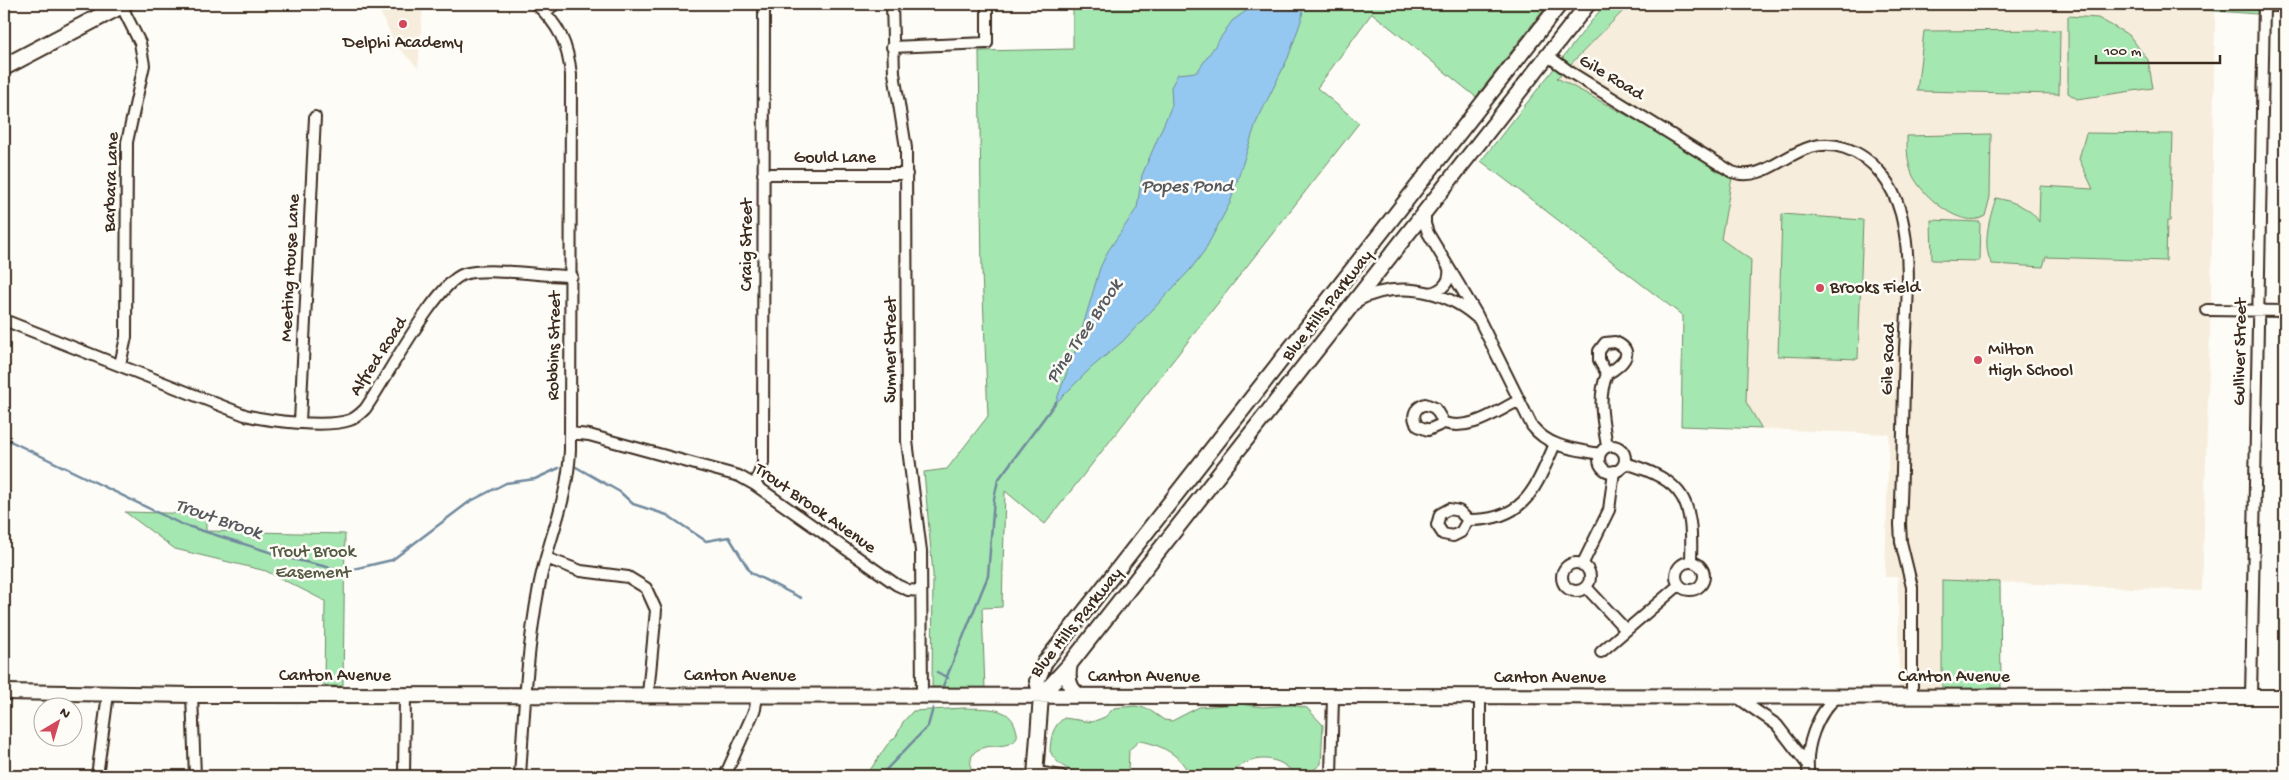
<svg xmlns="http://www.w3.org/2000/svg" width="2289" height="780" font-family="'Gochi Hand',sans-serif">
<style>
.built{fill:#f7eddc}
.green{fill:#a5e7b0;stroke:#708867}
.water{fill:#94c8f1;stroke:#70899d}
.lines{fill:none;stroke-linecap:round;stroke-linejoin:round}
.stream{stroke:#70899d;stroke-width:2.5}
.minor-casing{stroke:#3b2a1e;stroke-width:14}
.secondary-casing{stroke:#3b2a1e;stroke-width:18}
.trunk-casing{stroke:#3b2a1e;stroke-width:20}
.minor{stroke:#fdfcf7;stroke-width:10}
.secondary{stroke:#fdfcf7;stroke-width:14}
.trunk{stroke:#fdfcf7;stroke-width:16}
.poi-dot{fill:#d1495b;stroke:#fdfcf7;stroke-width:2}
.labels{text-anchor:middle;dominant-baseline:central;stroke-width:5;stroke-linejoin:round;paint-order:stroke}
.poi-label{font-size:18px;fill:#3b2a1e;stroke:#fdfcf7;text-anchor:start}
.street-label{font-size:18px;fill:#3b2a1e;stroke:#fdfcf7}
.park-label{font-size:18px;fill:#565942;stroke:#fdfcf7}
.water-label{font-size:19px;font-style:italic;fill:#56595d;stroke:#fdfcf7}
</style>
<rect width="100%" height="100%" fill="#fdfcf7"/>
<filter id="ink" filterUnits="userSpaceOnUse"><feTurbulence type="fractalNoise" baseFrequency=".02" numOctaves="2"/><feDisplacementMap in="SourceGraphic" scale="10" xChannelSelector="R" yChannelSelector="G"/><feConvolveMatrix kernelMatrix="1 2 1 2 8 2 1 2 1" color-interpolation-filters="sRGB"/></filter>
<g filter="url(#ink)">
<path class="built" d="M 376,4 L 423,4 L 418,68 L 396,45 Z
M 1630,4 L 2121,4 L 2215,12 L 2211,301 L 2202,591 L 1943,580 L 1942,689 L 1899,689 L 1898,577 L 1885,577 L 1889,434 L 1762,429 L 1746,402 L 1751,261 L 1721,239 L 1732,172 L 1557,78 Z"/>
<path class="green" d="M 1073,4 L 1548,4 L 1476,97 L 1372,13 L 1317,88 L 1359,123 L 1045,524 L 1005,491 L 1002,607 L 982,608 L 985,689 L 932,687 L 933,574 L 924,472 L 947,469 L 988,416 L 982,272 L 979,51 L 1073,49 Z
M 1605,4 L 1630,4 L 1557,78 L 1733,172 L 1721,239 L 1751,260 L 1746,402 L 1762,429 L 1681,426 L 1683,316 L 1481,161 Z
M 2121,4 L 2257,4 L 2257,14 Z
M 2068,16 L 2098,18 L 2129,35 L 2148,60 L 2153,88 L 2077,99 L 2068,93 Z
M 2060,30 L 2059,94 L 1917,91 L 1924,31 Z
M 2086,133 L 2173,134 L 2170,221 L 2167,221 L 2166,261 L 2046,257 L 2043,267 L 1992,264 C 1981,246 1990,216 1996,198 C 2011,201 2031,207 2039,222 L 2040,186 L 2093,189 L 2079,159 Z
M 1991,134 L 1990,197 L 1985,216 C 1962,231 1921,195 1912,174 C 1907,161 1907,149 1907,136 Z
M 1782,214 L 1863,220 L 1858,359 L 1778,356 Z
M 1931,220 L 1980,222 L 1979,261 L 1932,260 Z
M 125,512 L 206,514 L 206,531 L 345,534 L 343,686 L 324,686 L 325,601 L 266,571 L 175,549 Z
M 1942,580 L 2000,582 L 2001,688 L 1942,689 Z
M 1239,704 L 1263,707 L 1293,705 L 1307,708 L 1323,725 L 1321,764 L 1307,775 L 1300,776 C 1292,772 1284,763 1276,761 C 1258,755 1240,763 1229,776 L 1189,776 C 1184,756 1158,743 1139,741 L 1129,750 L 1128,773 L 1125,776 C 1100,777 1062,778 1050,751 C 1051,737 1052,727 1064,718 L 1092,722 L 1105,717 L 1114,708 L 1135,706 L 1148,709 L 1164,720 L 1172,721 L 1199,707 Z
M 964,708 C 983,709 1011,705 1016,729 C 1018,734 1018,739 1013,742 C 1001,749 987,743 976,751 C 968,757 972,768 970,776 L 866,776 L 887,745 L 897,735 L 903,722 L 913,711 Z"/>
<path class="water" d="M 1256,4 L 1303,4 L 1302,18 L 1288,58 L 1256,123 L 1230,203 L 1205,250 L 1190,270 L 1123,341 L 1091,368 L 1055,404 L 1078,343 L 1100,268 L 1108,251 L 1137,208 L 1142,175 L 1172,105 L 1171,87 L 1178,74 L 1197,72 L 1232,21 Z"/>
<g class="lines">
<path class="stream" d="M 4,438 L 181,524 L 288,558 L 345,571 L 392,560 L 469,502 L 506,483 L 535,479 L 559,468
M 576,467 L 620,492 L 633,504 L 667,515 L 706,541 L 729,537 L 751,573 L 801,598
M 937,672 L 948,678
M 943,686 L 988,576 L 994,499 L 998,480 L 1056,402
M 880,776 L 928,726 L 933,708"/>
<defs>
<path id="minor" d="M 892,4 L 894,73 L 906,148 L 907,441 L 921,551 L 922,696
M 545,12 L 555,4
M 892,47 L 987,43 L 987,4
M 1547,55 L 1570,72 L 1732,172 C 1772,186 1796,131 1845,148 C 1875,158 1893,185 1901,214 C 1912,257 1907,306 1905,350 C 1903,408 1903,466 1900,524 L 1901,542 L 1912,587 L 1912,695
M 763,174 L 907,174
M 1425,212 L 1425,224 L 1428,233 L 1476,313 L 1532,426 C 1549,448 1575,449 1600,454
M 1430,293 C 1443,290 1451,282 1449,268
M 1357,301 C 1395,280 1444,289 1476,317
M 2207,310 L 2285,311
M 4,320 L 245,415 C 268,421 327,428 350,420 C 356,418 360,414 365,409 C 385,381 436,283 464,274 C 487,267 545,276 572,276
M 120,365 L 126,337 L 127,142 L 144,65 L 140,43 L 121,5
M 1607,374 L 1599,360 L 1599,351 L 1605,343 L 1615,342 C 1639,352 1619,367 1607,374 C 1597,398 1603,421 1607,446
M 1425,404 L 1435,408 L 1444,423 L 1428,430 L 1418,426 C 1411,417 1414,408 1425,404 Z
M 300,422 L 315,117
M 1444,423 C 1471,431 1495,412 1518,401
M 570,433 L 589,435 L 739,476 L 755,485 L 897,585 L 908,590 L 921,591
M1599 459a13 13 0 1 1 26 0a13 13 0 1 1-26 0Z
M 1625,463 C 1686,481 1693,501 1691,561
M 755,485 L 763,463 L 764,4
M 1449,509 L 1459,511 L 1468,520 L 1461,532 L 1453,536 L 1443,534 L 1437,525 L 1440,514 Z
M 1468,520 C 1525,521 1535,489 1555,444
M 546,558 L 581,571 L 628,577 L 646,588 L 656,610 L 648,694
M1676 576a14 14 0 1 1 28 0a14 14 0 1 1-28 0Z
M1562 577a14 14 0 1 1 28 0a14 14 0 1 1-28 0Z
M 1582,565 L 1609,510 L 1614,471
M 1586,587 L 1626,630
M 1601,652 L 1679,585
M 192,695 L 195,776
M 2251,697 L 2264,6 L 2285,6
M 1738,698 L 1777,725 L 1807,764
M 1036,772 L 1062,776
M 97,776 L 108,694
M 404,776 L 405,695
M 520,776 C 524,713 527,649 539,587 C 548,539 568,501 570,450 L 571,75 C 568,44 559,25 536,4
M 725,776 L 755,709 L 757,695
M 1331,776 L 1333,696
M 1480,776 L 1480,696
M 1809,776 C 1804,750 1816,712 1839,696"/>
<path id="secondary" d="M 1070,664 C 1067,677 1068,690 1081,696
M 4,692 L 192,695 L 2285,697
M 1041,696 L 1070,664 L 1588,4
M 1035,776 L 1041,696 L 1037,681 L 1045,662 L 1560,4"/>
<path id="trunk" d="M 4,67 L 124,4"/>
</defs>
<use href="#minor" class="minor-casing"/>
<use href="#secondary" class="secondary-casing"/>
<use href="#trunk" class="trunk-casing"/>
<use href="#minor" class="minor"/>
<use href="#secondary" class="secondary"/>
<use href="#trunk" class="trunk"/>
</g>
</g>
<g class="poi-dot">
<circle cx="403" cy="24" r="5"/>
<circle cx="1820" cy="288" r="5"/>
<circle cx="1978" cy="360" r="5"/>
</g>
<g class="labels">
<g class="poi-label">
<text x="403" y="43" text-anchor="middle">Delphi Academy</text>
<text x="1830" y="288">Brooks Field</text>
<text x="1988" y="350">Milton<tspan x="1988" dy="21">High School</tspan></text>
</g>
<g class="street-label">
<text transform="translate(1611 78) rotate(31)">Gile Road</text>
<text x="835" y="158">Gould Lane</text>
<text transform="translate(112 182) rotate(-88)">Barbara Lane</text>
<text transform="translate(747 245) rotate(-90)">Craig Street</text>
<text transform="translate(291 268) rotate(-87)">Meeting House Lane</text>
<text transform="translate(1328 306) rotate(-52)">Blue Hills Parkway</text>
<text transform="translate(555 346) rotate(-89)">Robbins Street</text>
<text transform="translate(891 350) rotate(-90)">Sumner Street</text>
<text transform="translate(2241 352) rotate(-89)">Gulliver Street</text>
<text transform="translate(379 357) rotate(-57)">Alfred Road</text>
<text transform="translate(1889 359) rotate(-88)">Gile Road</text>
<text transform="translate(815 509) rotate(35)">Trout Brook Avenue</text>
<text transform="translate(1077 623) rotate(-51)">Blue Hills Parkway</text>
<text x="335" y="676">Canton Avenue</text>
<text x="740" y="676">Canton Avenue</text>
<text x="1144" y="677">Canton Avenue</text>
<text x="1954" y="677">Canton Avenue</text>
<text x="1550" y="678">Canton Avenue</text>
</g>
<g class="park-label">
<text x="313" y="552">Trout Brook<tspan x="313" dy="21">Easement</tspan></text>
</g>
<g class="water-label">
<text x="1187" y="187">Popes Pond</text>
<text transform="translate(1085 332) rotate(-56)">Pine Tree Brook</text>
<text transform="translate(218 520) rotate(19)">Trout Brook</text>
</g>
</g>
<rect width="2289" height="780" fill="none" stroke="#fdfcf7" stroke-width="20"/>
<rect x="10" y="10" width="2269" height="760" fill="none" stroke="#3b2a1e" stroke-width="2" filter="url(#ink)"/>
<g transform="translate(58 722) rotate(38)"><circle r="24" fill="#fdfcf7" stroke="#afa8a0"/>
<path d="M0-4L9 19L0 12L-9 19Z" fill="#d1495b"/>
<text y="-8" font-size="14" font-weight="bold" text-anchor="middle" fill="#3b2a1e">N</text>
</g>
<path d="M2096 55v8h124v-8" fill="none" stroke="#3b2a1e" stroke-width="2.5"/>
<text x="2104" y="55" font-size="15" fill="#3b2a1e" stroke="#fdfcf7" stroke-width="4" paint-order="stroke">100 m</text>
</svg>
